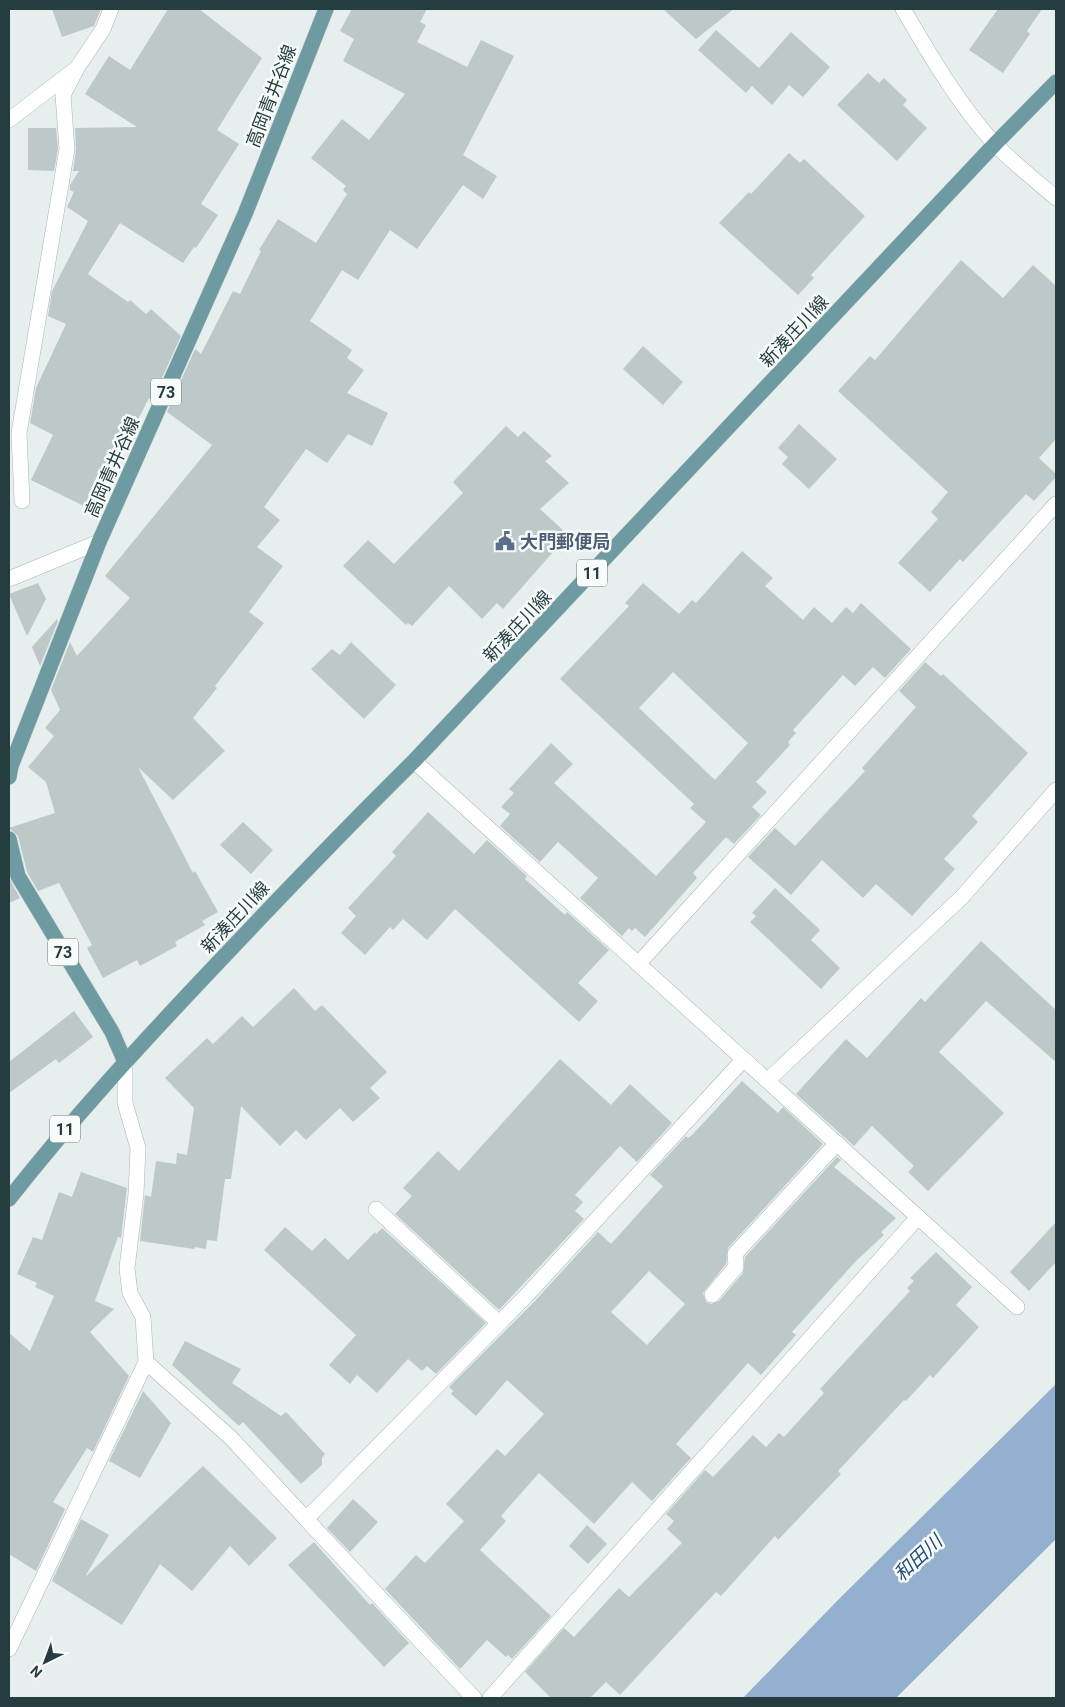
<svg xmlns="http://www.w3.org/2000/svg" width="1065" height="1707" font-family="Roboto,'Noto Sans JP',sans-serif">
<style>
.water{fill:#93b0cf}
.building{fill:#bcc9c8;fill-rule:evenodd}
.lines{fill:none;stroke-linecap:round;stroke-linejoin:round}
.lane-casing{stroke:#a9b5b6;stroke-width:16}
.street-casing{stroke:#a9b5b6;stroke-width:16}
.secondary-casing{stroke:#a3b6b6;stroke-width:16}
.primary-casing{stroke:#c2c9ca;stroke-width:16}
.lane{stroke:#fff;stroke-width:15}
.street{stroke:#fff;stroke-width:15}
.secondary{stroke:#fff;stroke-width:15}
.primary{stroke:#6e9ba1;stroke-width:15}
.labels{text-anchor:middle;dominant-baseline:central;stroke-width:5;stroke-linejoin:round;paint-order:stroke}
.shield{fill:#f7fbfa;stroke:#657678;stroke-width:1}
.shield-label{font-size:16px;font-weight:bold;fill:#263d40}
.street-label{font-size:18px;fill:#263d40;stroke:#f7fbfa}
.service-label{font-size:18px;font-weight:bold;fill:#4e5e75;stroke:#f7fbfa;text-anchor:start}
.water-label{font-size:19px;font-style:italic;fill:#234b78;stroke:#f7fbfa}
</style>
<rect width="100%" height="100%" fill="#e7eeee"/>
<path class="water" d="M 1056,1384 L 1056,1539 L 896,1698 L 743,1698 L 837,1601 Z"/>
<path class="building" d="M 52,9 L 101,9 L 94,26 L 62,37 Z
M 168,9 L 199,9 L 262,58 L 217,130 L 239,144 L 201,204 L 218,215 L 196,248 L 194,247 L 183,263 L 120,223 L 88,274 L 128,302 L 130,300 L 146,314 L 151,309 L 181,336 L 152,400 L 149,398 L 92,510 L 31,480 L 53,435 L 30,423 L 36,388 L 66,324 L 48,316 L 52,291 L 88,221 L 67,207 L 74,192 L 70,190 L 70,185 L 79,171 L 73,171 L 76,149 L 75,128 L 137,127 L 85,94 L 109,56 L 130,70 Z
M 352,9 L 427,9 L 420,22 L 426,25 L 417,42 L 467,67 L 481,40 L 514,56 L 463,155 L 497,176 L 483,199 L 463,185 L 417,249 L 390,230 L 358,280 L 342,270 L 310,321 L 352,350 L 347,358 L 364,370 L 347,393 L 388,413 L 372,446 L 348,434 L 327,463 L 306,449 L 264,507 L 280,520 L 257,547 L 283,566 L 249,612 L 264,623 L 215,686 L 217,688 L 193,718 L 225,751 L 173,800 L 138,767 L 193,873 L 195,871 L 218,912 L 202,921 L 205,925 L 175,942 L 177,946 L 140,966 L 137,960 L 103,978 L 87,948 L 92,945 L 59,883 L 38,891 L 27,872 L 18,836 L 9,828 L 55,813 L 46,782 L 28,767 L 54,736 L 45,728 L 60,710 L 51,690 L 70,642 L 77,656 L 130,598 L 105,576 L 212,445 L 167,412 L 195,349 L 201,354 L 233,291 L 240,294 L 261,251 L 259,250 L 278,219 L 316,243 L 347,194 L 343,190 L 346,186 L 311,158 L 342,119 L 369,140 L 405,94 L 343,61 L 354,39 L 340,31 Z
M 663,9 L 734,9 L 696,39 Z
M 998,9 L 1042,9 L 1027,31 L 1030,34 L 1003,73 L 969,50 Z
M 716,30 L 759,68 L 791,32 L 830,67 L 803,97 L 789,85 L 772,105 L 752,86 L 746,93 L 698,50 Z
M 868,73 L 879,83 L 884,78 L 907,100 L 903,105 L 927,128 L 897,161 L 837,105 Z
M 28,128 L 56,128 L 58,149 L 54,171 L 28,170 Z
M 789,153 L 800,163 L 804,159 L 865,216 L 811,275 L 814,278 L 798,295 L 719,223 L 749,192 L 751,194 Z
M 961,260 L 1003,298 L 1033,265 L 1056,286 L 1056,439 L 1039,458 L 1056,474 L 1056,477 L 1034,501 L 1026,494 L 963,562 L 960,559 L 930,592 L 898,563 L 938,519 L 931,512 L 948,492 L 838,391 L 870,356 L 875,360 Z
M 643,346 L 683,382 L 663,405 L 623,369 Z
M 799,424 L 837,459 L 809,489 L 782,464 L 788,457 L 778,448 Z
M 506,426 L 518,437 L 524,431 L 552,456 L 545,461 L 569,483 L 540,509 L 565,532 L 548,547 L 553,552 L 503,609 L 497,603 L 482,619 L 449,586 L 412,626 L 408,623 L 406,625 L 343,566 L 368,540 L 394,564 L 463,493 L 453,482 Z
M 742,551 L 773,578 L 765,586 L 803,620 L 814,607 L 832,623 L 846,607 L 853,613 L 861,603 L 911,649 L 885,678 L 873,667 L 855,686 L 843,675 L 793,730 L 796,733 L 788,742 L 790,745 L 756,782 L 767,792 L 752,807 L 761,815 L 734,844 L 726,837 L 693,873 L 697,878 L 645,937 L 635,928 L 632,931 L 629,928 L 622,936 L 580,898 L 598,878 L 558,842 L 540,862 L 500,826 L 510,814 L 501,807 L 514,793 L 509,789 L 551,743 L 573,764 L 554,783 L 656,876 L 706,822 L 690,808 L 694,804 L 560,679 L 629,606 L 625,603 L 643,583 L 679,614 L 692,600 L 696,603 ZM 673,672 L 748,743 L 715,780 L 639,708 Z
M 38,583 L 46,599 L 27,636 L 9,594 Z
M 57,619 L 58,621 L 40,666 L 32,647 Z
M 351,642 L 396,685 L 364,719 L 311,669 L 332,649 L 340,655 Z
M 925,662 L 941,676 L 943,674 L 1028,753 L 972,816 L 978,822 L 944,859 L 955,869 L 912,916 L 876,884 L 863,898 L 822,860 L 791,895 L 748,857 L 775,828 L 795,846 L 865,771 L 862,768 L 916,707 L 899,691 Z
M 428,812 L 474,854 L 487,840 L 527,876 L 525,879 L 565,915 L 567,912 L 609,950 L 578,983 L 598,1001 L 579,1022 L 455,909 L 427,940 L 403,919 L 393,930 L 390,927 L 365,955 L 341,933 L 356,916 L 348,908 L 396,856 L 392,852 Z
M 243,822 L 273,850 L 251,874 L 220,845 Z
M 9,878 L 20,898 L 9,903 Z
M 775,888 L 820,930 L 811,940 L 840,968 L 821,989 L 750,922 L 756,916 L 752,913 Z
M 981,941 L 1056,1010 L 1056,1062 L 986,1001 L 939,1052 L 1004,1113 L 928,1191 L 908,1172 L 914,1166 L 872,1126 L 854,1146 L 796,1094 L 846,1039 L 867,1058 L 921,998 L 925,1002 Z
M 294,988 L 315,1011 L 322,1005 L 387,1072 L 370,1088 L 380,1098 L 353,1122 L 340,1108 L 306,1140 L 296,1130 L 280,1146 L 241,1106 L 231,1179 L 225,1179 L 217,1241 L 207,1240 L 206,1249 L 195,1247 L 194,1249 L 140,1241 L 145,1195 L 151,1197 L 156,1161 L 176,1164 L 177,1153 L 187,1155 L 194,1108 L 165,1078 L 207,1038 L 213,1044 L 242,1016 L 253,1027 Z
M 74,1011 L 93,1037 L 59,1063 L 56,1059 L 9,1093 L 9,1062 Z
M 560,1059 L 611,1105 L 630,1084 L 672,1123 L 637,1162 L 620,1146 L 575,1195 L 583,1202 L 575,1211 L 584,1219 L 499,1310 L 395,1214 L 412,1196 L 403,1188 L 438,1151 L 459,1171 Z
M 742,1081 L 778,1113 L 783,1107 L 823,1144 L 728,1248 L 726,1264 L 703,1293 L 706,1302 L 711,1304 L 719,1301 L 743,1273 L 745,1257 L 837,1157 L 841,1160 L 834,1167 L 896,1218 L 881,1232 L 884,1235 L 856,1261 L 792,1332 L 796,1335 L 761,1375 L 748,1363 L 676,1444 L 691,1458 L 652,1501 L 632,1482 L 594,1524 L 539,1473 L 501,1516 L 506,1521 L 480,1550 L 551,1616 L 512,1659 L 508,1655 L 506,1657 L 487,1640 L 460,1669 L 385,1589 L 416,1555 L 425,1563 L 464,1521 L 446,1504 L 497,1449 L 505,1456 L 544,1414 L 507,1380 L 476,1416 L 451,1394 L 453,1391 L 449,1387 L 534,1302 L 598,1232 L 611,1244 L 663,1186 L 650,1175 L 686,1136 L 688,1138 L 693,1134 ZM 649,1271 L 685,1304 L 647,1345 L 611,1312 Z
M 81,1172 L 127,1188 L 121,1238 L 118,1237 L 95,1301 L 114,1309 L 90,1332 L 129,1376 L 93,1452 L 87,1448 L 53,1502 L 65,1509 L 36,1571 L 9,1554 L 9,1333 L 30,1351 L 54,1296 L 35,1287 L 37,1283 L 17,1274 L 33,1237 L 42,1240 L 59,1192 L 72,1197 Z
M 1056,1222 L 1056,1262 L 1029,1291 L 1010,1272 Z
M 285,1227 L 312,1251 L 325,1238 L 348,1260 L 375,1232 L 376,1234 L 382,1228 L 486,1323 L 436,1374 L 427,1366 L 422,1371 L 408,1359 L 377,1393 L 357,1375 L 350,1384 L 329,1365 L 356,1335 L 264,1250 Z
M 936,1252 L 972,1287 L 956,1305 L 979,1327 L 933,1378 L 930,1375 L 906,1401 L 904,1400 L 838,1471 L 841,1474 L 778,1540 L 775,1536 L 721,1596 L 716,1592 L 620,1695 L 606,1682 L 590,1698 L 551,1698 L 525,1672 L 564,1628 L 574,1637 L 619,1588 L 629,1597 L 682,1543 L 667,1529 L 674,1521 L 666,1514 L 705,1470 L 713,1477 L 753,1435 L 766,1447 L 779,1433 L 784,1437 L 824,1393 L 820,1389 L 910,1291 L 907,1288 L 914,1281 L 910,1278 Z
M 185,1341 L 241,1369 L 232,1383 L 281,1416 L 286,1412 L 325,1454 L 322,1458 L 322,1465 L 301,1484 L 243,1422 L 239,1426 L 172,1365 Z
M 143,1391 L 171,1423 L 140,1478 L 109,1461 Z
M 203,1466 L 277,1538 L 249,1566 L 230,1546 L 192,1591 L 160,1564 L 122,1625 L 52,1581 L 81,1519 L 109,1535 L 85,1577 Z
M 353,1499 L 378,1522 L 350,1552 L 327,1528 Z
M 587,1525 L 607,1544 L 588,1564 L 569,1546 Z
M 314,1542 L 370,1605 L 372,1603 L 409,1643 L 384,1667 L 288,1565 Z"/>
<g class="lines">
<defs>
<path id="lane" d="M 9,120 L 77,68 L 103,29 L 111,9
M 22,501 L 19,433 L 67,149 L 63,95 L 77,68
M 376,1209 L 499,1323
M 918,1217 L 1017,1307
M 712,1295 L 736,1267 L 735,1254 L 837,1143
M 306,1519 L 474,1698"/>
<path id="street" d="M 9,579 L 99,542
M 414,761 L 918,1217 L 490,1698
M 639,963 L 1056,504
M 768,1080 L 962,897 L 1056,790
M 146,1362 L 231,1438 L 306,1519 L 527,1295 L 743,1060
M 9,1649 L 146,1362 L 143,1317 L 130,1293 L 127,1268 L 136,1194 L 138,1148 L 125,1103 L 125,1062"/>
<path id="secondary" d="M 903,9 C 930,55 957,102 993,142 C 1012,162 1035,180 1056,198"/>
<path id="primary" d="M 9,777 L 11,766 L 99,542 L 245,214 L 326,9
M 9,839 L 18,876 L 112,1032 L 125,1062
M 9,1199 C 72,1119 141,1044 211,970 C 278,899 345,829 414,761 L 995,144 L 1056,82"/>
</defs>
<use href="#lane" class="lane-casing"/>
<use href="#street" class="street-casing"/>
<use href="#secondary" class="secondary-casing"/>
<use href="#primary" class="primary-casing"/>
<use href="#lane" class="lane"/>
<use href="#street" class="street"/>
<use href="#secondary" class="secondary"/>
<use href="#primary" class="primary"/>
</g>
<defs>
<symbol id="civic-bare" viewBox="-9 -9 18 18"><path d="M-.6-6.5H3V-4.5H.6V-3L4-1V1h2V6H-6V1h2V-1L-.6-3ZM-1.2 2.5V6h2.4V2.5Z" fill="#5c6f8a" stroke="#f7fbfa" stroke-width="2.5" paint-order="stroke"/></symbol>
</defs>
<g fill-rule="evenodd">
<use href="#civic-bare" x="491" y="527" width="28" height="28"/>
</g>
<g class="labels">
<g class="shield">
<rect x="151" y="378.5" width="30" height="27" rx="4"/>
<rect x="577" y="559.5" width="30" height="27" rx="4"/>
<rect x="48" y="938.5" width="30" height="27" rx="4"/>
<rect x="50" y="1115.5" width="30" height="27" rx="4"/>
</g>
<g class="shield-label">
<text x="166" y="392">73</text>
<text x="592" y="573">11</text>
<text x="63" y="952">73</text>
<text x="65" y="1129">11</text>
</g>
<g class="street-label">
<text transform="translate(271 96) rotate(-69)">高岡青井谷線</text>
<text transform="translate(794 331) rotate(-47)">新湊庄川線</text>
<text transform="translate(112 467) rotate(-66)">高岡青井谷線</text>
<text transform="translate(517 626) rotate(-47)">新湊庄川線</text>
<text transform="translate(235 917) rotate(-47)">新湊庄川線</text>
</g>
<g class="service-label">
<text x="520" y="541">大門郵便局</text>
</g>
<g class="water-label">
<text transform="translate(918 1558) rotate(-43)">和田川</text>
</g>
</g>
<rect width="1065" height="1707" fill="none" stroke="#263d40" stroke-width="20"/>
<g transform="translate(45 1662) rotate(222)" stroke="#f7fbfa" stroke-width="4" paint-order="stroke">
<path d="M0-4L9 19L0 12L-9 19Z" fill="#263d40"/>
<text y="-8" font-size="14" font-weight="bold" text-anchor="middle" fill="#263d40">N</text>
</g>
</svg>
